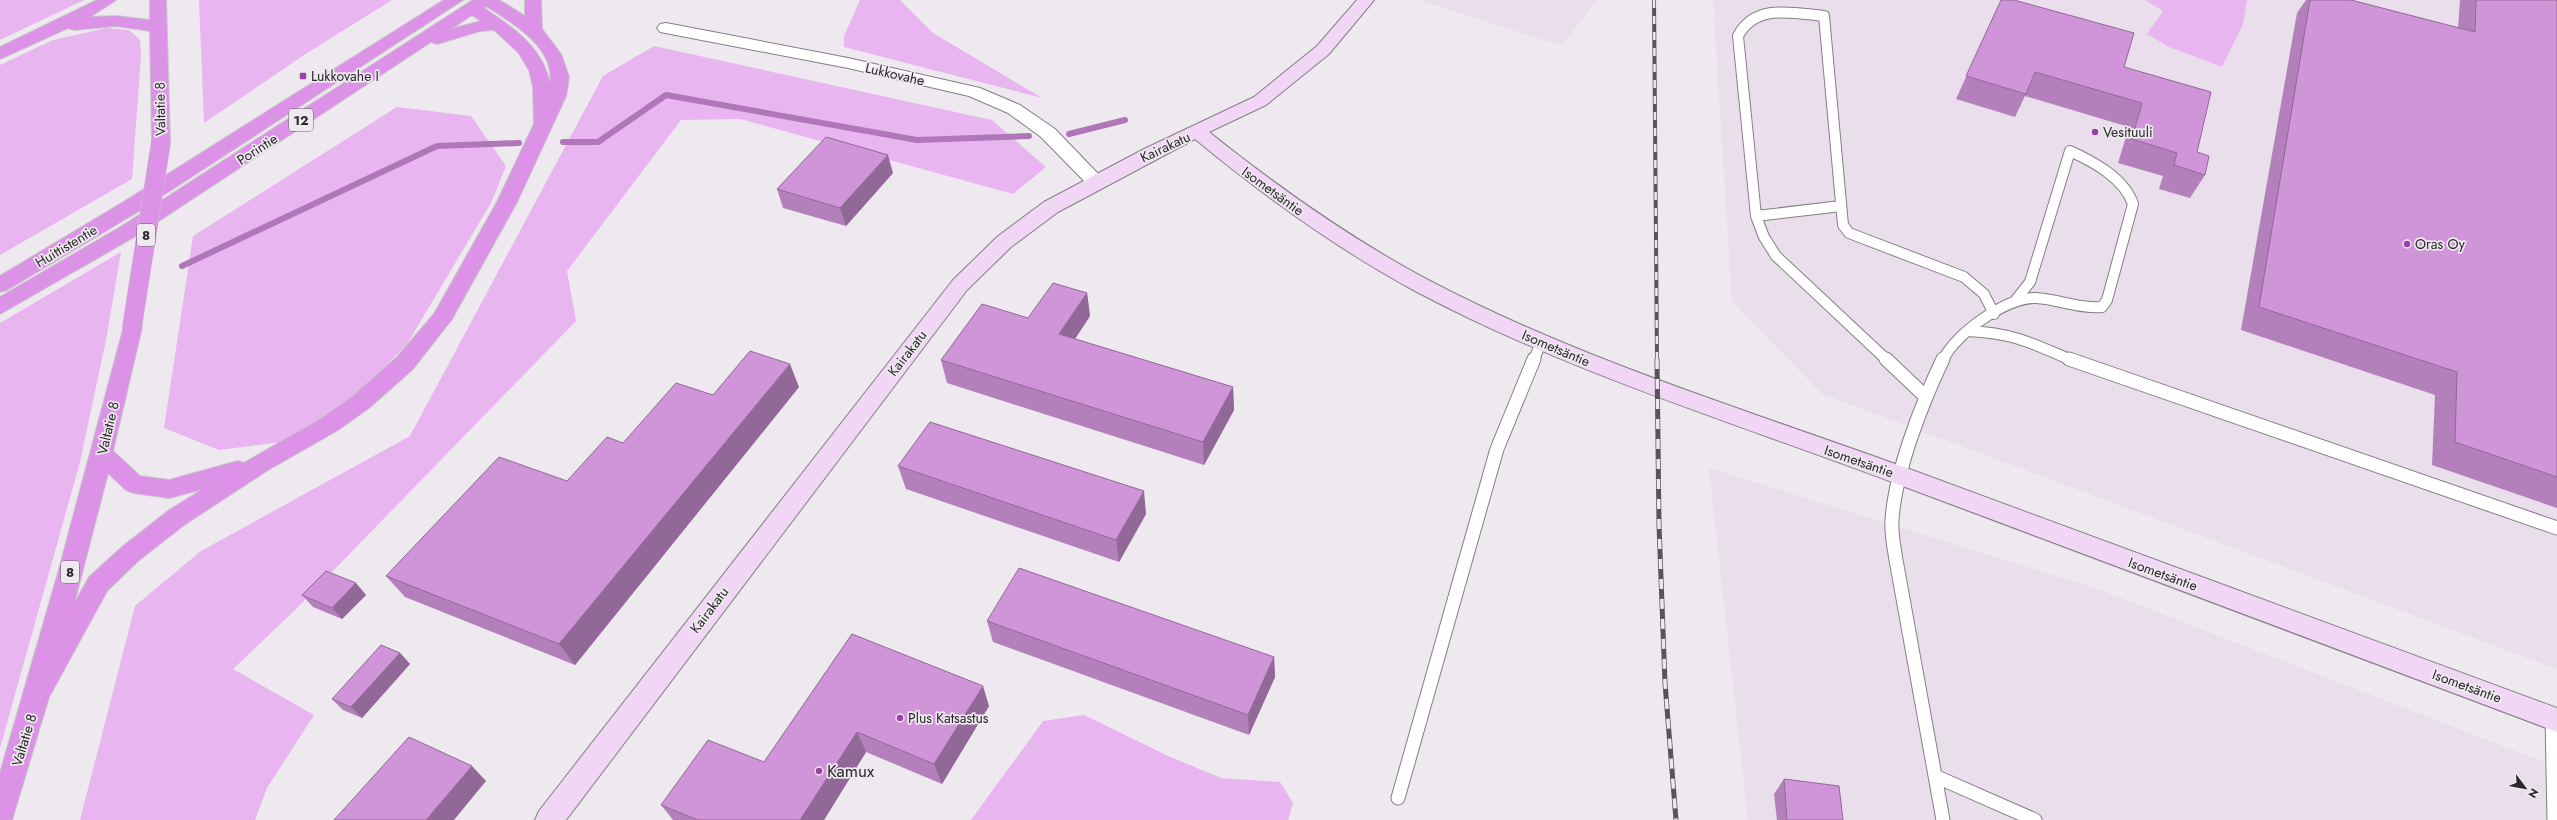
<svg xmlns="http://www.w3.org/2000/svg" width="2557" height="820" font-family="Jost,sans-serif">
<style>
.built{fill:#eadeec}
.green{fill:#e8b5f0}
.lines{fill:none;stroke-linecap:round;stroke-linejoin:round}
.stream{stroke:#af76b8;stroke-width:6}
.service-far1-casing{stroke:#847e85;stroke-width:12}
.service-casing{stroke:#847e85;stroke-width:15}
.minor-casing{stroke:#847e85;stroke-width:2}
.secondary-casing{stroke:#847e85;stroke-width:2}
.trunk-casing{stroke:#c8c7c8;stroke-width:2}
.service-far1{stroke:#fff;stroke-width:10}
.service{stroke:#fff;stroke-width:13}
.minor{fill:#fff;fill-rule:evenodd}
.secondary{fill:#f2d6f6;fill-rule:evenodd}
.trunk{fill:#db92e7;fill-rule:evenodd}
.rail-far1-casing{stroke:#585559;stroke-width:4}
.rail-casing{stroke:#585559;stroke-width:5}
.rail-far1{stroke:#eee8ef;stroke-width:2.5;stroke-dasharray:8;stroke-linecap:butt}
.rail{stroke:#eee8ef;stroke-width:3.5;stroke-dasharray:10;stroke-linecap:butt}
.trunk-bridge-casing{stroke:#c8c7c8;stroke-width:20;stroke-linecap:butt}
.trunk-bridge{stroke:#db92e7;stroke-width:19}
.wall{fill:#b380bb}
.shaded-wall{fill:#926898}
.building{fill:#d095d9;stroke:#926898}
.poi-dot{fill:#9c41ab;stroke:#eee8ef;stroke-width:1.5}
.labels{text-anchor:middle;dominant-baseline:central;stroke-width:3.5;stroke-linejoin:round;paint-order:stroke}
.shield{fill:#eee8ef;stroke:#656265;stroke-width:1}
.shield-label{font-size:13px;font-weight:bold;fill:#2a282a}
.street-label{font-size:14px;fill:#2a282a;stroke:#eee8ef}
.poi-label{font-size:14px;fill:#2a282a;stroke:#eee8ef;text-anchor:start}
.near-poi-label{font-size:17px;fill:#2a282a;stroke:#eee8ef;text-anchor:start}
</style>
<rect width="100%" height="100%" fill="#eee8ef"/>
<path class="built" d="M 1419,0 L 1597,0 L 1562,46 Z
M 1713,0 L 2557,0 L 2557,669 L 1822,394 L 1732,301 Z
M 1709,468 L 2095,588 L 2557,767 L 2557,820 L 1748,820 Z"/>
<path class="green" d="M 0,0 L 84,0 L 0,40 Z
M 199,0 L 392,0 L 304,55 L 204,123 Z
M 860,0 L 900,0 L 933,33 L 1042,98 L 844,47 L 844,36 Z
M 2145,0 L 2247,0 L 2243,24 L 2222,67 L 2169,47 L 2147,34 L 2163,11 Z
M 107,28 L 129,30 L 140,40 L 141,56 L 132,179 L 0,255 L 0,65 L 53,40 Z
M 654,46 L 992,120 L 1046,167 L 1013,194 L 740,119 L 681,120 L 567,271 L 576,321 L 294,611 L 233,669 L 314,715 L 267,788 L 255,820 L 80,820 L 135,606 L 201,551 L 410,436 L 603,76 Z
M 397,107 L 471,116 L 506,166 L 491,203 L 407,344 L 369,383 L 328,414 L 281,442 L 219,450 L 164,428 L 193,236 Z
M 121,252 L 106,340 L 80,462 L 0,748 L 0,323 Z
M 1084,715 L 1168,756 L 1221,778 L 1280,782 L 1293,803 L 1288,820 L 971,820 L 1043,721 Z"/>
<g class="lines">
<path class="stream" d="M 1069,134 L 1125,120
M 563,142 L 598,142 L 666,95 L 917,140 L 1029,136
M 182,266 L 437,146 L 519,143"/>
<defs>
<path id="service-far1" d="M 1756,216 L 1841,206
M 1968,331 C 2013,333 2032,343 2071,360
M 1534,360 L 1541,342
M 1887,360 L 1776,256 L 1764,237 L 1756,216 L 1738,36 C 1755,3 1793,13 1824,16 L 1843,225 L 1849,233 L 1964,277 L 1984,294 L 1994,314
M 1943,360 C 1955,334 2006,297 2036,298 C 2058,299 2079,309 2102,307 L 2107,300 L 2133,204 C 2124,178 2094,162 2070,151 L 2030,282 L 2015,301"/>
<path id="service" d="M 1886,359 L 1926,397
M 2069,359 L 2557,528
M 2552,718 L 2554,820
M 1937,777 L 2035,820
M 1398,798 L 1497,449 L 1534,359
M 1943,820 L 1896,560 C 1894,547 1891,534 1892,520 C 1895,472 1922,403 1943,359"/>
<path id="minor" d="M 666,23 L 848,58 L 980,88 L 1020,105 L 1055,129 L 1105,181 L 1102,185 L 1095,187 L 1088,185 L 1041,137 L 1008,113 L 969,96 L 848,68 L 660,32 L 657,28 L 660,24 Z"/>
<path id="secondary" d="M 1357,0 L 1374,0 L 1329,54 L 1266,105 L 1209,132 C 1279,188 1351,239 1430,281 C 1583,361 1750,411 1912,470 C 2127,549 2342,629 2557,708 L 2557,732 C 2337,649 2117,566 1897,484 C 1736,423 1570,373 1417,292 C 1337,249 1264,196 1195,139 L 1058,212 L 1011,247 L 967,290 L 566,820 L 535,820 L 539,811 L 953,280 L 997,237 L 1044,202 L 1144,149 L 1254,97 L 1317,46 Z"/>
<path id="trunk" d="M 97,0 L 116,0 L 90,17 L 116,16 L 150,20 L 150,0 L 166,0 L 170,142 L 168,146 L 154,146 L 152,142 L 150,31 L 116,26 L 74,30 L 68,28 L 0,59 L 0,47 Z
M 444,0 L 463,0 L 139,211 L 7,290 L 0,292 L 0,276 L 125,201 Z
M 473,0 L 499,0 L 525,16 L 525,0 L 541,0 L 542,29 L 561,54 L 569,77 L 566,96 L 517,202 L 452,319 L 413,369 L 369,408 L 338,430 L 268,470 L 184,525 L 138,561 L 107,591 L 49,697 L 12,820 L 0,820 L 0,773 L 58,573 L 125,322 L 132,319 L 139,322 L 142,327 L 113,451 L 140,476 L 169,480 L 238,461 L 244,463 L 322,418 L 353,396 L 397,357 L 434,314 L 497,202 L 534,124 L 533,87 L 529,70 L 518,52 L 494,30 L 480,31 L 437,44 L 431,42 L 136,236 L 0,314 L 0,297 L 122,226 ZM 486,6 C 511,22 556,47 550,84 C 543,47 512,27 484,8 ZM 472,15 L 481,21 L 451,29 ZM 108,473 L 126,490 L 134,493 L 169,498 L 203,489 L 168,511 L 122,547 L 89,577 L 74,604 Z"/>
</defs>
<use href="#service-far1" class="service-far1-casing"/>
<use href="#service" class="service-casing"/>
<use href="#minor" class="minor-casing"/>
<use href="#secondary" class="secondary-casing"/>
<use href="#trunk" class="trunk-casing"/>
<use href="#service-far1" class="service-far1"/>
<use href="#service" class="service"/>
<use href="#minor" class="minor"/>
<use href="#secondary" class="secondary"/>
<use href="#trunk" class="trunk"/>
<defs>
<path id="rail-far1" d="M 1654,0 L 1657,360"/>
<path id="rail" d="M 1657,359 L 1659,525 L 1665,683 L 1676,820"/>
</defs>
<use href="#rail-far1" class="rail-far1-casing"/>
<use href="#rail" class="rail-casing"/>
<use href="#rail-far1" class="rail-far1"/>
<use href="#rail" class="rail"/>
<defs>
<path id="trunk-bridge" d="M 132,327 L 161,142"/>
</defs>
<use href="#trunk-bridge" class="trunk-bridge-casing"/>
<use href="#trunk-bridge" class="trunk-bridge"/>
</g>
<path class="wall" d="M 2001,0 L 2124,67 L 2205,175 L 2190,198 L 2159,189 L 2163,176 L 2118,163 L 2129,127 L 2025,96 L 2015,117 L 1956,99 Z
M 2306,0 L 2351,0 L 2458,28 L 2460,0 L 2557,0 L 2557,508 L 2432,465 L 2435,395 L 2241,330 L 2297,13 Z
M 893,173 L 846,226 L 783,208 L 777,189 Z
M 1087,293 L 1090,316 L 1075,339 L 1233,387 L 1234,410 L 1204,465 L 947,383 L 941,360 Z
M 799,387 L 575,665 L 405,597 L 386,576 L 567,481 L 623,443 L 713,395 Z
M 898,466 L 1146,514 L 1119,562 L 906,489 Z
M 302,595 L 366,595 L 342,619 L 313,607 Z
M 987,621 L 1274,657 L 1275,677 L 1249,735 L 993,642 Z
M 852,634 L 989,706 L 942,784 L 866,752 L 824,820 L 673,820 L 661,805 L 764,762 Z
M 400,653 L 410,664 L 362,718 L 343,710 L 332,699 Z
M 1784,779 L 1843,820 L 1777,820 L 1774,794 Z"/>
<path class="shaded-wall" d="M 888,155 L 893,173 L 846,226 L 840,208 Z
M 1087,293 L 1090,316 L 1063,357 L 1059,334 Z
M 790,364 L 799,387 L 575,665 L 559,644 Z
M 1233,387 L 1234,410 L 1204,465 L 1203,442 Z
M 1144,491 L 1146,514 L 1119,562 L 1116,540 Z
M 356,583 L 366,595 L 342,619 L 332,608 Z
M 400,653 L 410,664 L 362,718 L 351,707 Z
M 1274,657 L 1275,677 L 1249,735 L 1248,715 Z
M 983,686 L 989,706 L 942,784 L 934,764 Z
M 857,732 L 866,752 L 824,820 L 800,820 Z
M 472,766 L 486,781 L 454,820 L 426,820 Z"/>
<path class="building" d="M 2001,0 L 2014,0 L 2134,33 L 2124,67 L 2211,92 L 2197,152 L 2209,156 L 2205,175 L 2174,165 L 2177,153 L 2132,139 L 2142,103 L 2035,72 L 2026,94 L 1966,76 Z
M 2310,0 L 2351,0 L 2475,32 L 2476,0 L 2557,0 L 2557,477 L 2455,442 L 2457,372 L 2259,307 Z
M 826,137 L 888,155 L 840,208 L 777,189 Z
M 1053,283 L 1087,293 L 1059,334 L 1233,387 L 1203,442 L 941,360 L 982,304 L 1028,318 Z
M 750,351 L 790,364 L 559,644 L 386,576 L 499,457 L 567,481 L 607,437 L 623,443 L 676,383 L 713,395 Z
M 930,422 L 1144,491 L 1116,540 L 898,466 Z
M 1019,568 L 1274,657 L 1248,715 L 987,621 Z
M 326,571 L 356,583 L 332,608 L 302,595 Z
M 852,634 L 983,686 L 934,764 L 857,732 L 800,820 L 698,820 L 661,805 L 708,740 L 764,762 Z
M 381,645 L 400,653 L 351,707 L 332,699 Z
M 409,737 L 472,766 L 426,820 L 334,820 Z
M 1784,779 L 1839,786 L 1843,820 L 1787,820 Z"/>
<g class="poi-dot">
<rect x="299" y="72" width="8" height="8" rx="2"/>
<circle cx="2095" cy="132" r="4"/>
<circle cx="2407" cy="244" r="4"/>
<circle cx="900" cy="718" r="4"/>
<circle cx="819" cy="771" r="4"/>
</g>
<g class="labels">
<g class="shield">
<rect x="289" y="109" width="24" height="22" rx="3"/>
<rect x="137" y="224" width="18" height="22" rx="3"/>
<rect x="61" y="561" width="18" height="22" rx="3"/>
</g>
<g class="shield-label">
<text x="301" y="120">12</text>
<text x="146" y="235">8</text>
<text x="70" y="572">8</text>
</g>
<g class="street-label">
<text transform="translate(895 74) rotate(13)">Lukkovahe</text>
<text transform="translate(160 109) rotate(-91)">Valtatie 8</text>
<text transform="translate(1165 147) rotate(-25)">Kairakatu</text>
<text transform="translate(257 149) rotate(-33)">Porintie</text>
<text transform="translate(1273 191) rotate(36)">Isometsäntie</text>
<text transform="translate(66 246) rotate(-31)">Huittistentie</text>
<text transform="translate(1556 348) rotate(23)">Isometsäntie</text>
<text transform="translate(907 353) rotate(-52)">Kairakatu</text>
<text transform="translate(108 428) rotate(-77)">Valtatie 8</text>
<text transform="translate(1859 461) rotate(19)">Isometsäntie</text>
<text transform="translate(2163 574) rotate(20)">Isometsäntie</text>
<text transform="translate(709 610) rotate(-53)">Kairakatu</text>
<text transform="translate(2467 686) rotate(20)">Isometsäntie</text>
<text transform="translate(24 740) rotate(-73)">Valtatie 8</text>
</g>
<g class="poi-label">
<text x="311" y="76">Lukkovahe I</text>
<text x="2103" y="132">Vesituuli</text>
<text x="2415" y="244">Oras Oy</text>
<text x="908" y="718">Plus Katsastus</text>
</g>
<g class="near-poi-label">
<text x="827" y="771">Kamux</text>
</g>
</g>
<g transform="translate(2525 788) rotate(122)" stroke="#eee8ef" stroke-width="3" paint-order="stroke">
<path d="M0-3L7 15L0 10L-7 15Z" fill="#2a282a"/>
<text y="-6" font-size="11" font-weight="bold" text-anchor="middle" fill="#2a282a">N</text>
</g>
</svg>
